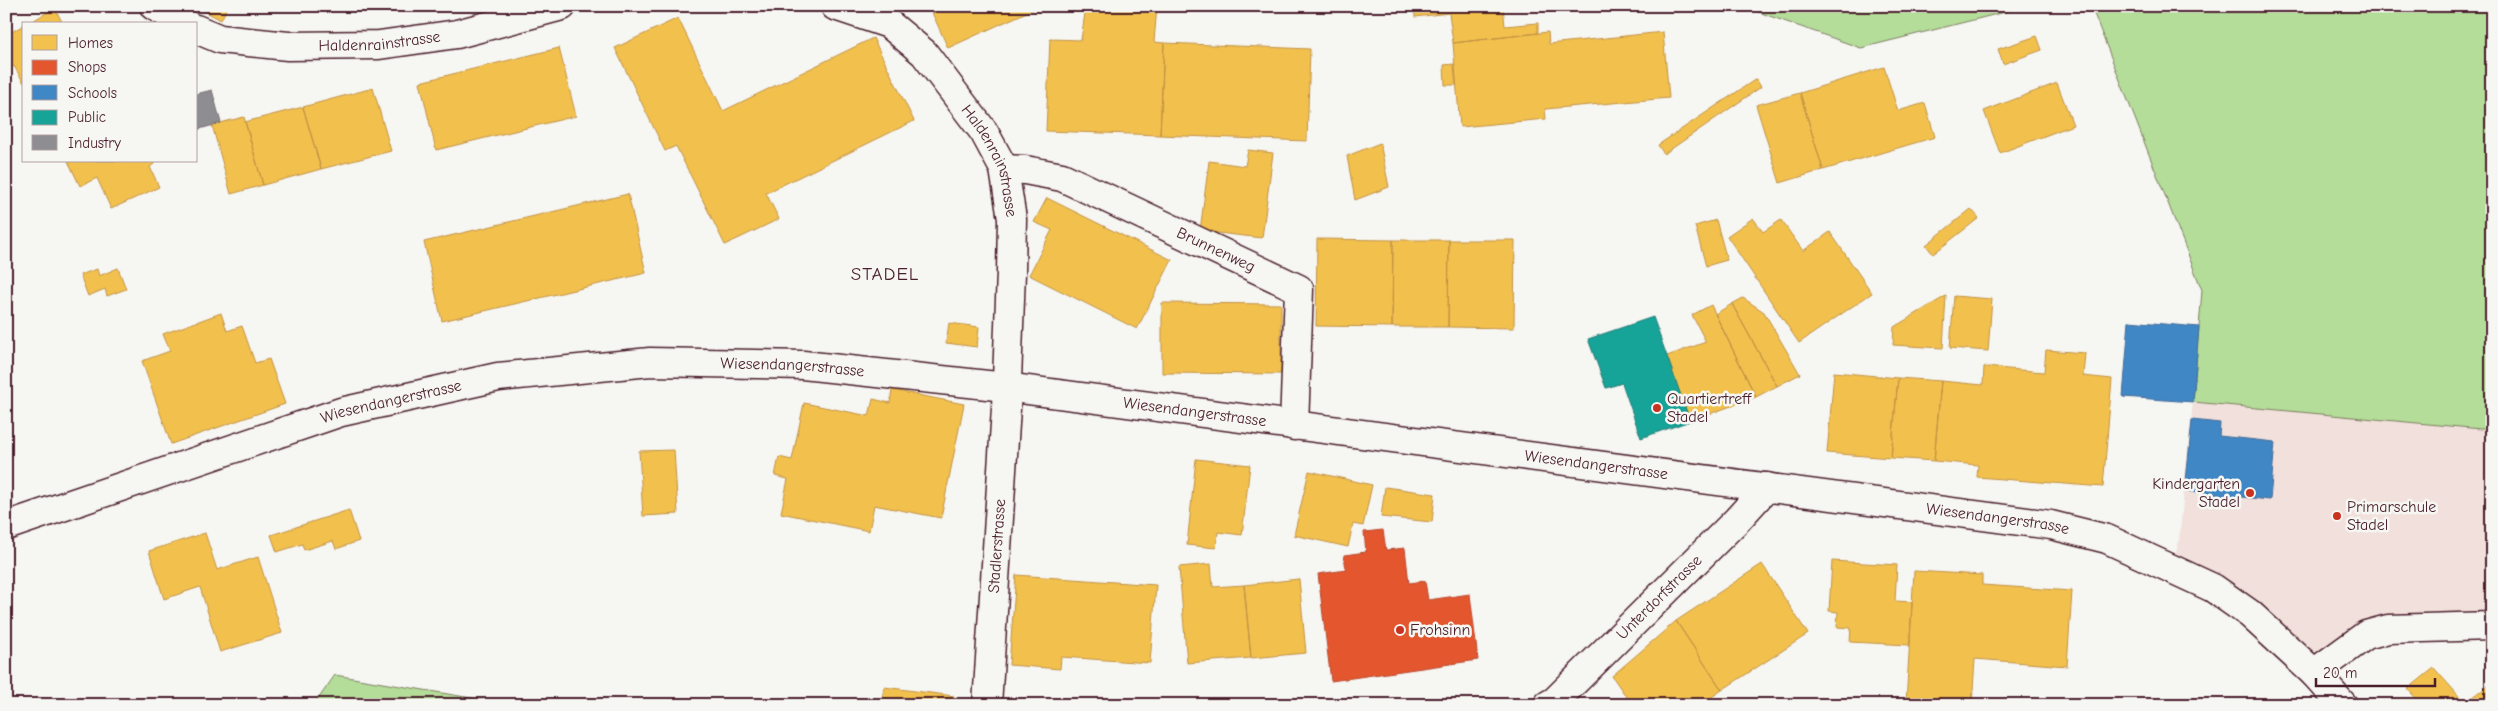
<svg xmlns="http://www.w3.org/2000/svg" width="2498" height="711" font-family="'Comic Neue',sans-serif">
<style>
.built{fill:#f1e0db}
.green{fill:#b4dd99;stroke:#7f7e62}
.homes{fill:#f2c14e;stroke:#c09044}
.shops{fill:#e4572e;stroke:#b6462d}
.schools{fill:#3f88c5;stroke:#426897}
.public{fill:#17a398;stroke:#267b77}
.industry{fill:#8d8d92;stroke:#796c73}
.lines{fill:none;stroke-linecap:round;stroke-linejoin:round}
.minor-casing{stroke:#4a1f2b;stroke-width:31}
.tertiary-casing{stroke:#4a1f2b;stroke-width:31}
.secondary-casing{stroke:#4a1f2b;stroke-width:31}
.minor{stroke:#f6f6f2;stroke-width:28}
.tertiary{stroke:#f6f6f2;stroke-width:28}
.secondary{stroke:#f6f6f2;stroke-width:28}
.poi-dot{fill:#c8321e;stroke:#f6f6f2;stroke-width:2}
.labels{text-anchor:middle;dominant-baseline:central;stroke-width:5;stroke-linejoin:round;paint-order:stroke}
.street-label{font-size:16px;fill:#4a1f2b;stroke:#f6f6f2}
.poi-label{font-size:16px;fill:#4a1f2b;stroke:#f6f6f2;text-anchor:start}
.quarter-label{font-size:19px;letter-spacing:1px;fill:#4a1f2b;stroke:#f6f6f2}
</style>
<rect width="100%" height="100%" fill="#f6f6f2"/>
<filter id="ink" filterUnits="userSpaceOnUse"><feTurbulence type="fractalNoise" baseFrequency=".02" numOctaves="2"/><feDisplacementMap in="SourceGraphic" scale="10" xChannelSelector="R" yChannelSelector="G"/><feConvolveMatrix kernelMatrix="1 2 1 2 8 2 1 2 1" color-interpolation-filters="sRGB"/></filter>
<g filter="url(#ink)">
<path class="built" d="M 2193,402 L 2492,430 L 2492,626 L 2388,629 L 2314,673 L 2172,567 L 2179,541 Z"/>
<path class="green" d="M 1741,6 L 2029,6 L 1861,48 Z
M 2091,6 L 2492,6 L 2492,430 L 2193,402 L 2202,290 Z
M 335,675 L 513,705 L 314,705 Z"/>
<path class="homes" d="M 195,6 L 228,6 L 221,20 Z
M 929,6 L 1040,6 L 948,48 Z
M 1086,6 L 1157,6 L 1154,42 L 1164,43 L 1160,135 L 1046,131 L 1050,39 L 1081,40 Z
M 1414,6 L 1503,6 L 1505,26 L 1538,23 L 1538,33 L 1453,43 L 1449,13 L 1415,17 Z
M 55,8 L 63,24 L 27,24 Z
M 678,18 L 723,111 L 873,38 L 914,121 L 766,193 L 779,219 L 725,245 L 676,146 L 665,151 L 615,48 Z
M 24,25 L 24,83 L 14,66 L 6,71 L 6,35 Z
M 1548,32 L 1549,44 L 1663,32 L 1669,98 L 1545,109 L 1546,119 L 1460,127 L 1453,43 Z
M 2037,36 L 2042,50 L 2003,64 L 1998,49 Z
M 1164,43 L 1310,49 L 1307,141 L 1160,135 Z
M 559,48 L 576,116 L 436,150 L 420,82 Z
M 1454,64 L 1456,85 L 1445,85 L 1444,65 Z
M 1884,67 L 1898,111 L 1925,103 L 1935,137 L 1823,170 L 1800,93 Z
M 1756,79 L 1761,87 L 1664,154 L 1658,145 Z
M 2057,83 L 2073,125 L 2000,153 L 1984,111 Z
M 373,88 L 391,151 L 321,169 L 303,107 Z
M 1800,93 L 1823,170 L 1780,183 L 1756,105 Z
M 303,107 L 321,169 L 263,185 L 245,122 Z
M 244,117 L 263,185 L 231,194 L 212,125 Z
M 1380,143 L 1389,187 L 1355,200 L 1347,156 Z
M 1248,150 L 1273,153 L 1262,238 L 1200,231 L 1209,161 L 1245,166 Z
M 68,161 L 153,161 L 154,164 L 150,167 L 159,187 L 111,209 L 97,178 L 80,186 Z
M 628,194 L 646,273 L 442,321 L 424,242 Z
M 1047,198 L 1172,260 L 1137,329 L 1029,275 L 1052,230 L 1034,222 Z
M 1971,209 L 1979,218 L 1933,254 L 1926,245 Z
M 1753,218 L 1763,232 L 1781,220 L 1803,251 L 1830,232 L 1872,293 L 1799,343 L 1727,236 Z
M 1716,220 L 1727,260 L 1706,266 L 1695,226 Z
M 1317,239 L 1393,240 L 1392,327 L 1316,326 Z
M 1393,240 L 1449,240 L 1448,327 L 1392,327 Z
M 1449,240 L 1515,240 L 1514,328 L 1448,327 Z
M 118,268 L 126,289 L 107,296 L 105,289 L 88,296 L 80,275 L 97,269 L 99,276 Z
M 1946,296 L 1943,348 L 1893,345 L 1894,327 Z
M 1954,296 L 1992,299 L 1988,351 L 1950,348 Z
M 1743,298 L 1764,312 L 1800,374 L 1777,386 L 1732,304 Z
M 1162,303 L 1281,304 L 1281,374 L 1162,373 Z
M 1732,304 L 1777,386 L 1756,397 L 1715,314 Z
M 1711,305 L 1756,397 L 1690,421 L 1667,356 L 1706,342 L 1692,315 Z
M 221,313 L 227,331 L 242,326 L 255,363 L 269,359 L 285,404 L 171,444 L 142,361 L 170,351 L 163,334 Z
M 949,323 L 979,327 L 977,347 L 946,343 Z
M 2046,350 L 2085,353 L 2083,376 L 2112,379 L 2103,487 L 1977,477 L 1978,465 L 1934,461 L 1941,381 L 1983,385 L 1984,367 L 2044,372 Z
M 1834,372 L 1898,378 L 1891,458 L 1827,453 Z
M 1898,378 L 1941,381 L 1934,461 L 1891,458 Z
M 892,390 L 964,404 L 941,518 L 874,505 L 869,531 L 781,513 L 788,479 L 775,476 L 779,457 L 792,460 L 804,403 L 869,416 L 873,399 L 890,403 Z
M 674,450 L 678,514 L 643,516 L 639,451 Z
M 1196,459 L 1250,465 L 1242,535 L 1218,532 L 1216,548 L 1187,545 Z
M 1309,471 L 1372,485 L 1363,526 L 1353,524 L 1348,547 L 1294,535 Z
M 1385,487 L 1435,494 L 1432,522 L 1381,517 Z
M 349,510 L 359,541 L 336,549 L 333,541 L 304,550 L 302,544 L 277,552 L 271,535 Z
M 205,533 L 217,570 L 258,557 L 282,633 L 220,652 L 200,587 L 164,599 L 149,551 Z
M 1832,561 L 1897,565 L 1895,601 L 1912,602 L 1910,645 L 1850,642 L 1851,628 L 1837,627 L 1838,612 L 1829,611 Z
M 1211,564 L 1213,587 L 1244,585 L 1251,658 L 1187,663 L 1179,567 Z
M 1762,564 L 1808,634 L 1722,690 L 1676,621 Z
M 1914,571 L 1982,575 L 1982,585 L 2072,591 L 2067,666 L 1975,659 L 1972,705 L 1906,703 Z
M 1016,575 L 1156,585 L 1150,663 L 1061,657 L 1060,669 L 1009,665 Z
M 1299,579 L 1306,653 L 1251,658 L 1244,585 Z
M 1676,621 L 1722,690 L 1700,705 L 1632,705 L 1612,676 Z
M 2434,668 L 2465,703 L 2492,683 L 2492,705 L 2421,705 L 2408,689 Z
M 884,687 L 954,696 L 953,705 L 881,705 Z"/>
<path class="shops" d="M 1383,530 L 1386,550 L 1405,548 L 1409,583 L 1425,581 L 1428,600 L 1470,594 L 1478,660 L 1331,681 L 1318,574 L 1346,570 L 1344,555 L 1366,552 L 1364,532 Z"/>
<path class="schools" d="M 2129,321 L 2199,327 L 2193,402 L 2123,397 Z
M 2192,420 L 2220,423 L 2219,436 L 2275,442 L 2270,500 L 2185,491 Z"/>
<path class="public" d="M 1653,317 L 1690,421 L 1641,438 L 1622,383 L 1606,388 L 1588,339 Z"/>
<path class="industry" d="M 212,90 L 221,123 L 196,130 L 196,94 Z"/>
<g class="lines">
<defs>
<g id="minor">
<path d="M 154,6 L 186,24"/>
<path id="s1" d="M 835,6 L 889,24 L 924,53 L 984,132 L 1004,169 L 1012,219 L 1011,272 L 1006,408 L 987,705"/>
<path id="s2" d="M 196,29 L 220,39 L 288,46 L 379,45 L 457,34 L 562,6"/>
<path id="s3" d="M 1004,169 L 1025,170 L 1062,177 L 1299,289 L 1294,426"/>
<path d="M 2314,673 L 2366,635 L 2388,629 L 2492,626"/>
</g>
<g id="tertiary">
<path id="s4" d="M 1548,705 L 1555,701 L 1737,520 L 1767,487"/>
</g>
<g id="secondary">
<path id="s5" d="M 6,526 L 341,412 L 498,377 L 650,362 L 803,365 L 1006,387 L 2051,525 L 2107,539 L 2213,588 L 2250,614 L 2314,673 L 2343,705"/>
</g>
</defs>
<use href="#minor" class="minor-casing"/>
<use href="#tertiary" class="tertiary-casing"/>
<use href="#secondary" class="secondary-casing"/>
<use href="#minor" class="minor"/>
<use href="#tertiary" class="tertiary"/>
<use href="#secondary" class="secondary"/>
</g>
</g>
<g class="poi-dot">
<circle cx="1657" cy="408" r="5"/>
<circle cx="2250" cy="493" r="5"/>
<circle cx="2337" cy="516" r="5"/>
<circle cx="1400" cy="630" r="5"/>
</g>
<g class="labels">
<g class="street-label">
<text stroke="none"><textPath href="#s2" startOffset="186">Haldenrainstrasse</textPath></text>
<text stroke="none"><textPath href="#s1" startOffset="231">Haldenrainstrasse</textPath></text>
<text stroke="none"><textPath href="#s3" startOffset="229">Brunnenweg</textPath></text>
<text stroke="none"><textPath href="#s5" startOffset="810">Wiesendangerstrasse</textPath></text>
<text stroke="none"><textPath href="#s5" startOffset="405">Wiesendangerstrasse</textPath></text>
<text stroke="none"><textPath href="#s5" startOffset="1215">Wiesendangerstrasse</textPath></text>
<text stroke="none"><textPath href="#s5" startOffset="1620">Wiesendangerstrasse</textPath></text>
<text stroke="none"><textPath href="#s5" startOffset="2025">Wiesendangerstrasse</textPath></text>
<text transform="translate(997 546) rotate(-86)">Stadlerstrasse</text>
<text stroke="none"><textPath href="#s4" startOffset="155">Unterdorfstrasse</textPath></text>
</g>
<g class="poi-label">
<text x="1667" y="399">Quartiertreff<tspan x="1667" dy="18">Stadel</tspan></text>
<text x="2240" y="484" text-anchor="end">Kindergarten<tspan x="2240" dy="18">Stadel</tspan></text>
<text x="2347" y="507">Primarschule<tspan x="2347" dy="18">Stadel</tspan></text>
<text x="1410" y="630">Frohsinn</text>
</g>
<g class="quarter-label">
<text x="885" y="274">STADEL</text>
</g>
</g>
<rect width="2498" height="711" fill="none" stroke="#f6f6f2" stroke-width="25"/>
<rect x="12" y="12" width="2473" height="686" fill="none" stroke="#4a1f2b" stroke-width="2" filter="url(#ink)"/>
<rect x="22" y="22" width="175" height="140" fill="#f6f6f2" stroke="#b1a0a2"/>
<rect x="32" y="35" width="25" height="15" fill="#f2c14e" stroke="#b1a0a2"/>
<text x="68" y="48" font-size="15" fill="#4a1f2b">Homes</text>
<rect x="32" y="60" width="25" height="15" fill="#e4572e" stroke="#b1a0a2"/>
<text x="68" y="72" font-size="15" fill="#4a1f2b">Shops</text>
<rect x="32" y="85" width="25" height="15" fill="#3f88c5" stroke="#b1a0a2"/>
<text x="68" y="98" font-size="15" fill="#4a1f2b">Schools</text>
<rect x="32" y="110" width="25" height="15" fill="#17a398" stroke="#b1a0a2"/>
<text x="68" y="122" font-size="15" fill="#4a1f2b">Public</text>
<rect x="32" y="135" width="25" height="15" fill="#8d8d92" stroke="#b1a0a2"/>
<text x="68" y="148" font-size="15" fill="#4a1f2b">Industry</text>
<path d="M2316 678v8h119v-8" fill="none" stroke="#4a1f2b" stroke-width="2.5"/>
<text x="2323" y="678" font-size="15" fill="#4a1f2b" stroke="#f6f6f2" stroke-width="4" paint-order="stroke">20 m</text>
</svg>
